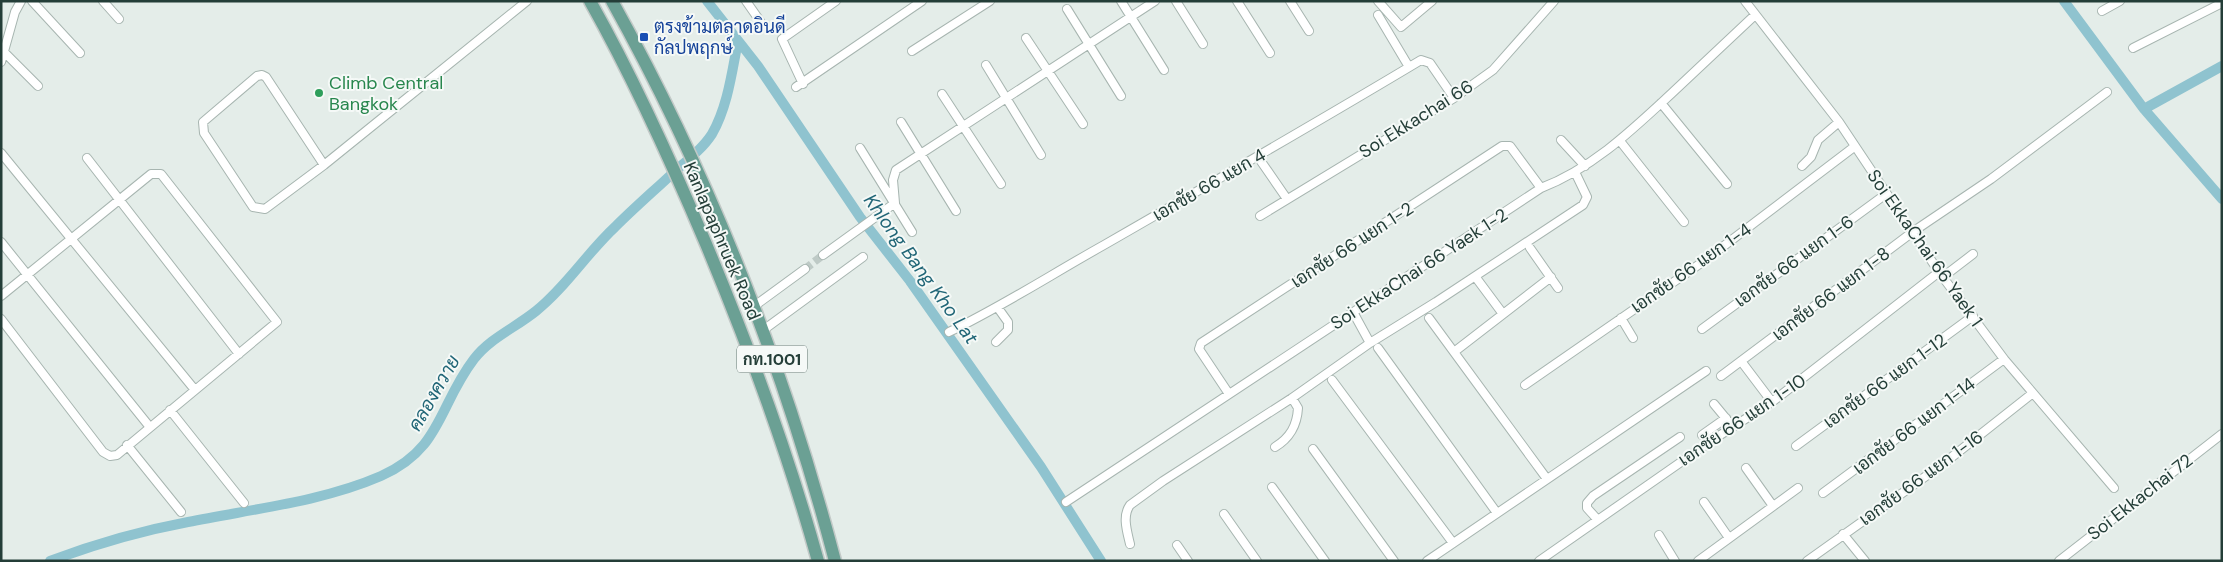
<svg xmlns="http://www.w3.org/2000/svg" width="2223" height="562" font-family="'DM Sans',Sarabun,sans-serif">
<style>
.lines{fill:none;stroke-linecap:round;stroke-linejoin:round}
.canal{stroke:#8fc3cf;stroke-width:10}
.street-tunnel{stroke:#becac6;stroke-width:8;stroke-dasharray:8 4;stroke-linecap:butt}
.street-casing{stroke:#a7b5b0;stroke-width:10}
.primary-casing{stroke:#c2c9c7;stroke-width:15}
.street{stroke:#fff;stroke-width:8}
.primary{stroke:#6ba094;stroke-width:12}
.transit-dot{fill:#1a4fb4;stroke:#f5f9f7;stroke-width:2}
.leisure-dot{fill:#2e9e5b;stroke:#f5f9f7;stroke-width:2}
.labels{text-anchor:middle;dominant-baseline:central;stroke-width:4;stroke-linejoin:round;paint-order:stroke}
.shield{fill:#f5f9f7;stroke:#637671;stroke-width:1}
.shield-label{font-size:16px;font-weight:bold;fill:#243e38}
.transit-label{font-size:18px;fill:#164399;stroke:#f5f9f7;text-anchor:start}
.leisure-label{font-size:18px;fill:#27864d;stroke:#f5f9f7;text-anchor:start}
.street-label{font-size:18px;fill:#243e38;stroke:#f5f9f7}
.water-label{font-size:19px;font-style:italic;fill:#216677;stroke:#f5f9f7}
</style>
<rect width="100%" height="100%" fill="#e4ede9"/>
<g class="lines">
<path class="canal" d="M 707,1 L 758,66 L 860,217 L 910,281 L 1041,467 L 1101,561
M 2064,1 L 2144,109 L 2222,199
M 2144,109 L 2222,66
M 50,561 C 95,544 140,531 188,522 C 252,509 321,502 381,476 C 442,449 438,406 474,359 C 490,338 515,328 536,311 C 566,287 587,253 615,227 C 635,207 656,189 676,170 C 689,159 703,148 712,134 C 728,106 732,71 738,41"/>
<path class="street-tunnel" d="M 805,269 L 823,255"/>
<defs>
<path id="street" d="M 32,1 L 80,53
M 103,1 L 119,19
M 746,1 L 762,24
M 1121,1 L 1164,70
M 1176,1 L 1203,44
M 1237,1 L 1270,53
M 1290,1 L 1309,31
M 1378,1 L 1401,27 L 1432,1
M 1745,1 L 1839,122 L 1939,272 L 2004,359 L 2114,488
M 1067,9 L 1121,96
M 2102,11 L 2120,1
M 1378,15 L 1409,67
M 1026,38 L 1083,124
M 2133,48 L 2222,3
M 912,51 L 990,1
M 5,53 L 38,86
M 1,62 L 15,12 L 21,1
M 986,65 L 1041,155
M 803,84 L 782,39 L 836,1
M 796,87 L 922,1
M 942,94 L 1001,184
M 1661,103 L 1727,184
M 901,122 L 956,211
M 1561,140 L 1585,166
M 1620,141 L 1684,222
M 860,148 L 912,232
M 1,153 L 195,390
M 1258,157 L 1287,199
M 87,158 L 239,354
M 324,165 L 266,77 L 262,75 L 257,76 L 203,122 L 204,133 L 253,207 L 265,209 L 324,165 L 527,1
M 1802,166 L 1811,157 L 1818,140 L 1839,122
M 1260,216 L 1454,98 L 1493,70 L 1554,1
M 1,242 L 149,426
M 1530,248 L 1558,288
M 823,255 L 895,203 L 893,180 L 896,170 L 1155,1
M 1943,277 L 1973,254
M 1477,279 L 1503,314
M 1,296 L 151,174 L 161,174 L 277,322 L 117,455 L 110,456 L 103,452 L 1,319
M 753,307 L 805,269
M 1353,312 L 1370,343
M 1429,318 L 1547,479
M 1621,318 L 1633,338
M 1702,329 L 1886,194
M 762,331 L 863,257
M 949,332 C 1003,306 1052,274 1104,245 C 1210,184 1316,123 1421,60 L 1430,63 L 1454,98
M 996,342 L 1008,330 L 1008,322 L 998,308
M 1378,348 L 1497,513
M 1454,352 L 1551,277
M 1721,376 L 1741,361
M 1332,380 L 1453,543
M 1525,385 L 1704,261 L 1854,147
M 1229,394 L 1199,349 L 1201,343 L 1502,146 L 1510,146 L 1541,188
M 1772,402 L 1741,361 L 1914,231 L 1991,179 L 2107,92
M 1714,404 L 1733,427
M 170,410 L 244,503
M 1702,435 L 1726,418
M 127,445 L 181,512
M 1796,446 L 1973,316
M 1275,447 C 1290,438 1297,426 1298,408 L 1292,398
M 1313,449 L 1394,561
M 1746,468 L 1773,506
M 1272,487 L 1325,561
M 1823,493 L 2004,359
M 1066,502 L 1541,188 C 1593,168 1632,130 1672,93 C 1700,67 1727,41 1755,15
M 1704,502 L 1729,538
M 1224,514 L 1257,561
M 1597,519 L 1587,508 L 1587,503 L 1593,496 L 1680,437
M 1843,534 L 1865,561
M 1659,535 L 1675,561
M 1130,544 C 1127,531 1122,516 1130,505 L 1163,481 L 1292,398 L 1370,343 L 1436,302 L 1583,205 L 1587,197 L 1575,172
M 1177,545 L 1188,561
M 1427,561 L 1706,371
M 1539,561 L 1714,439 L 1772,402 L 1939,272
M 1698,561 L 1798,488
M 1807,561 L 1943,464 L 2033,393
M 2059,561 L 2222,434"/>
<path id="primary" d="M 590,1 C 634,79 671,161 706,244 C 749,347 788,453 818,561
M 612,1 C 710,177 784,367 835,561"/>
</defs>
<use href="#street" class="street-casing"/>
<use href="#primary" class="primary-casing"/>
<use href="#street" class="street"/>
<use href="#primary" class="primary"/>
</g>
<rect class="transit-dot" x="639" y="32" width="10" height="10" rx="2.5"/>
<circle class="leisure-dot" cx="319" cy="93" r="5"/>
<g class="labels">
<rect class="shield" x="737" y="345.5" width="70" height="27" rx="4"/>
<g class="shield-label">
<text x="772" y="359">กท.1001</text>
</g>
<g class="transit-label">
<text x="654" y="27">ตรงข้ามตลาดอินดี<tspan x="654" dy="21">กัลปพฤกษ์</tspan></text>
</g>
<g class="leisure-label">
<text x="329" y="83">Climb Central<tspan x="329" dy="21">Bangkok</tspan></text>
</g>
<g class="street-label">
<text transform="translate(1416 119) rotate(-32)">Soi Ekkachai 66</text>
<text transform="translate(1209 185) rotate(-30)">เอกชัย 66 แยก 4</text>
<text transform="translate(722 241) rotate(67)">Kanlapaphruek Road</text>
<text transform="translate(1352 245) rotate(-33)">เอกชัย 66 แยก 1-2</text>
<text transform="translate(1925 248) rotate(55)">Soi EkkaChai 66 Yaek 1</text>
<text transform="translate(1794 261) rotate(-36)">เอกชัย 66 แยก 1-6</text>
<text transform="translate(1691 268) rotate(-35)">เอกชัย 66 แยก 1-4</text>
<text transform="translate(1419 269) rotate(-33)">Soi EkkaChai 66 Yaek 1-2</text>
<text transform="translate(1831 294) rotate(-37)">เอกชัย 66 แยก 1-8</text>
<text transform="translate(1885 381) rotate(-36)">เอกชัย 66 แยก 1-12</text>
<text transform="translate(1742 420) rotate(-34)">เอกชัย 66 แยก 1-10</text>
<text transform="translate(1914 426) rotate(-37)">เอกชัย 66 แยก 1-14</text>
<text transform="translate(1921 478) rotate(-36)">เอกชัย 66 แยก 1-16</text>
<text transform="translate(2140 497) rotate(-38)">Soi Ekkachai 72</text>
</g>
<g class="water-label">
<text transform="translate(921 269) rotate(54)">Khlong Bang Kho Lat</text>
<text transform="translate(434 393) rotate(-60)">คลองควาย</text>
</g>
</g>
<rect width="2223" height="562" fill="none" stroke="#243e38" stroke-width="5"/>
</svg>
